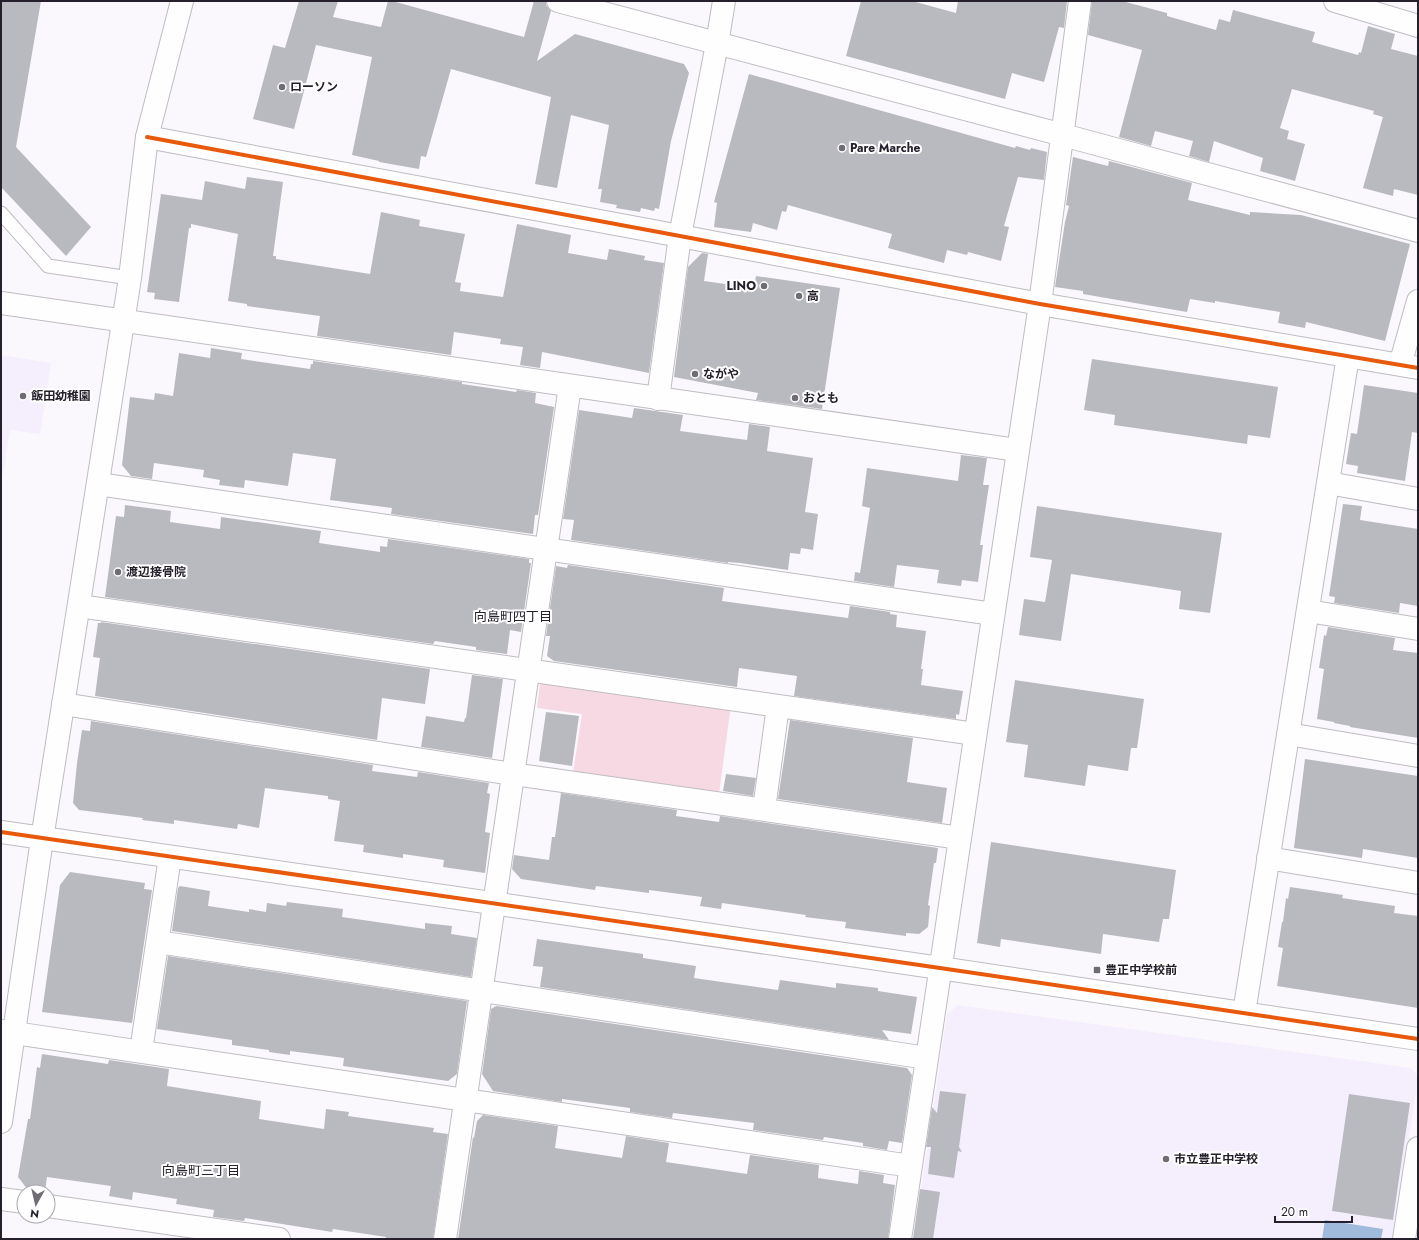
<svg xmlns="http://www.w3.org/2000/svg" width="1419" height="1240" font-family="Jost,'Noto Sans JP',sans-serif">
<style>
.built{fill:#f5effd}
.green{fill:#f7d9e4}
.water{fill:#a0badc}
.building{fill:#b9b9c0}
.lines{fill:none;stroke-linecap:round;stroke-linejoin:round}
.lane-casing{stroke:#bfbcc2;stroke-width:15}
.street-casing{stroke:#bfbcc2;stroke-width:24}
.secondary-casing{stroke:#bfbcc2;stroke-width:24}
.lane{stroke:#fefeff;stroke-width:13}
.street{stroke:#fefeff;stroke-width:22}
.secondary{stroke:#fefeff;stroke-width:22}
.cycleway-casing{stroke:#fff;stroke-width:6}
.cycleway{stroke:#e8590c;stroke-width:4}
.poi-dot{fill:#706c74;stroke:#fff;stroke-width:1.5}
.labels{text-anchor:middle;dominant-baseline:central;stroke-width:4;stroke-linejoin:round;paint-order:stroke}
.poi-label{font-size:12px;font-weight:bold;fill:#25202b;stroke:#fff;text-anchor:start}
.neighbourhood-label{font-size:13px;fill:#25202b;stroke:#fff}
</style>
<rect width="100%" height="100%" fill="#faf8fc"/>
<path class="built" d="M 1,355 L 51,363 L 40,434 L 10,430 L 1,485 Z
M 957,1005 L 1411,1068 L 1418,1076 L 1418,1079 L 1394,1239 L 914,1239 L 947,1015 Z"/>
<path class="green" d="M 546,678 L 731,705 L 719,794 L 573,773 L 582,714 L 537,708 L 540,683 Z"/>
<path class="water" d="M 1325,1220 L 1383,1229 L 1381,1239 L 1322,1239 Z"/>
<path class="building" d="M 1,1 L 41,1 L 16,147 L 91,227 L 66,256 L 1,187 Z
M 299,1 L 338,1 L 333,17 L 381,27 L 388,1 L 392,1 L 524,37 L 534,1 L 546,1 L 546,5 L 551,11 L 537,61 L 575,34 L 684,64 L 689,73 L 671,141 L 659,209 L 655,208 L 654,211 L 641,208 L 640,212 L 616,208 L 617,205 L 600,202 L 602,189 L 598,189 L 609,125 L 571,115 L 557,188 L 535,184 L 551,97 L 451,69 L 426,157 L 421,156 L 419,169 L 379,162 L 379,161 L 352,155 L 372,57 L 316,45 L 294,129 L 253,119 L 273,45 L 285,48 Z
M 861,1 L 912,1 L 956,13 L 958,1 L 1067,1 L 1064,28 L 1059,27 L 1044,82 L 1012,73 L 1005,99 L 846,56 Z
M 1092,1 L 1122,1 L 1167,13 L 1167,16 L 1216,30 L 1219,19 L 1230,22 L 1233,10 L 1315,32 L 1312,42 L 1358,55 L 1359,52 L 1361,53 L 1368,26 L 1395,34 L 1391,49 L 1418,56 L 1418,195 L 1394,189 L 1393,196 L 1363,188 L 1383,117 L 1373,114 L 1374,111 L 1292,89 L 1280,128 L 1289,131 L 1287,139 L 1305,144 L 1295,181 L 1260,171 L 1263,158 L 1214,141 L 1209,162 L 1189,156 L 1193,141 L 1155,131 L 1151,146 L 1119,137 L 1142,50 L 1088,35 Z
M 749,74 L 1015,148 L 1016,146 L 1030,150 L 1031,148 L 1047,152 L 1044,180 L 1018,177 L 1004,226 L 1009,227 L 1001,261 L 968,252 L 967,255 L 947,250 L 944,263 L 888,248 L 892,234 L 788,205 L 786,212 L 782,211 L 777,230 L 753,223 L 751,232 L 714,227 L 717,203 L 714,202 Z
M 1073,157 L 1108,166 L 1109,161 L 1192,183 L 1188,200 L 1250,215 L 1250,212 L 1301,215 L 1410,244 L 1385,341 L 1306,322 L 1305,328 L 1278,323 L 1280,312 L 1215,301 L 1215,303 L 1190,299 L 1187,312 L 1083,294 L 1083,291 L 1055,287 L 1065,222 L 1069,206 L 1066,205 Z
M 247,177 L 283,182 L 273,256 L 276,256 L 276,259 L 370,274 L 381,212 L 420,220 L 419,226 L 465,234 L 455,282 L 461,283 L 460,291 L 503,297 L 517,224 L 571,235 L 568,253 L 607,260 L 609,249 L 645,256 L 644,260 L 664,263 L 649,373 L 542,352 L 540,368 L 520,365 L 523,347 L 500,344 L 501,339 L 454,332 L 451,355 L 317,336 L 320,316 L 247,306 L 247,304 L 228,301 L 238,234 L 191,224 L 191,228 L 189,228 L 179,302 L 154,299 L 155,293 L 147,292 L 161,194 L 202,200 L 205,181 L 245,189 Z
M 702,253 L 708,254 L 704,281 L 754,288 L 756,276 L 840,288 L 822,409 L 756,400 L 758,393 L 674,377 L 688,267 Z
M 211,348 L 242,353 L 241,359 L 310,369 L 311,364 L 313,364 L 313,361 L 462,382 L 462,384 L 516,392 L 517,390 L 536,393 L 535,403 L 554,407 L 538,515 L 535,515 L 533,534 L 391,514 L 392,508 L 330,500 L 336,459 L 293,453 L 288,486 L 245,480 L 244,488 L 219,485 L 220,480 L 203,477 L 204,470 L 154,463 L 152,479 L 131,476 L 122,465 L 130,397 L 154,400 L 155,393 L 173,396 L 179,353 L 210,358 Z
M 1092,359 L 1278,387 L 1270,438 L 1248,435 L 1247,444 L 1114,425 L 1115,415 L 1084,410 Z
M 1364,385 L 1418,393 L 1418,433 L 1412,432 L 1405,481 L 1357,473 L 1358,466 L 1346,464 L 1351,433 L 1357,434 Z
M 634,408 L 683,415 L 680,431 L 747,440 L 749,424 L 770,427 L 767,451 L 813,458 L 805,512 L 818,514 L 813,550 L 801,548 L 800,554 L 790,553 L 788,570 L 740,563 L 728,562 L 728,563 L 571,540 L 574,520 L 563,519 L 579,410 L 632,418 Z
M 961,455 L 987,458 L 983,485 L 989,485 L 980,545 L 983,545 L 978,582 L 962,580 L 961,586 L 937,583 L 939,570 L 897,565 L 894,587 L 854,581 L 855,572 L 860,573 L 870,508 L 862,506 L 867,468 L 958,481 Z
M 1343,504 L 1362,506 L 1360,520 L 1418,529 L 1418,606 L 1400,603 L 1399,613 L 1334,603 L 1335,597 L 1329,596 Z
M 125,505 L 171,511 L 170,522 L 220,529 L 221,517 L 321,531 L 319,543 L 380,552 L 380,546 L 387,547 L 388,539 L 529,559 L 529,563 L 531,563 L 521,632 L 510,630 L 507,654 L 476,650 L 476,647 L 435,641 L 433,644 L 105,597 L 116,516 L 124,517 Z
M 1037,506 L 1222,533 L 1210,613 L 1179,609 L 1181,591 L 1071,574 L 1061,641 L 1019,635 L 1024,599 L 1045,602 L 1052,560 L 1030,557 Z
M 568,565 L 724,588 L 722,601 L 848,618 L 850,606 L 890,612 L 890,614 L 897,615 L 896,627 L 926,631 L 921,669 L 923,669 L 921,685 L 963,691 L 959,715 L 956,714 L 956,719 L 794,696 L 797,676 L 739,668 L 737,687 L 554,661 L 547,656 L 550,636 L 546,636 L 556,566 L 567,568 Z
M 101,622 L 430,669 L 425,704 L 382,698 L 377,740 L 95,696 L 100,658 L 93,657 L 98,623 L 101,623 Z
M 1328,627 L 1395,638 L 1393,650 L 1418,653 L 1418,738 L 1350,727 L 1350,726 L 1334,723 L 1334,722 L 1317,719 L 1324,669 L 1319,668 L 1324,635 L 1326,636 Z
M 472,675 L 503,679 L 492,758 L 421,747 L 426,716 L 464,722 L 465,718 L 466,718 Z
M 1015,680 L 1144,699 L 1137,748 L 1131,748 L 1128,771 L 1088,765 L 1085,786 L 1024,777 L 1028,745 L 1006,742 Z
M 546,712 L 579,716 L 572,766 L 539,761 Z
M 790,720 L 913,738 L 907,782 L 947,788 L 942,823 L 778,799 Z
M 91,721 L 373,765 L 372,771 L 417,777 L 418,772 L 489,783 L 487,793 L 490,794 L 485,832 L 490,833 L 485,873 L 443,867 L 444,860 L 403,854 L 403,858 L 363,852 L 364,845 L 334,841 L 340,801 L 328,799 L 328,796 L 265,788 L 259,828 L 238,824 L 237,829 L 174,820 L 174,824 L 142,820 L 143,818 L 79,810 L 73,803 L 77,763 L 82,730 L 90,731 Z
M 1305,759 L 1418,776 L 1418,858 L 1363,849 L 1362,858 L 1294,848 Z
M 726,774 L 756,778 L 753,796 L 723,791 Z
M 561,793 L 677,810 L 676,816 L 719,822 L 720,816 L 938,848 L 936,863 L 934,863 L 928,905 L 930,906 L 928,927 L 919,934 L 906,933 L 906,936 L 845,928 L 846,922 L 805,917 L 806,915 L 722,903 L 721,909 L 700,906 L 702,897 L 649,890 L 649,893 L 596,886 L 595,890 L 521,879 L 512,869 L 514,855 L 549,860 L 552,837 L 555,837 Z
M 991,842 L 1176,870 L 1169,919 L 1163,919 L 1159,942 L 1103,934 L 1101,954 L 1001,939 L 1000,947 L 977,943 Z
M 70,872 L 145,883 L 144,889 L 152,890 L 132,1023 L 42,1012 L 60,885 Z
M 180,886 L 210,891 L 208,906 L 249,912 L 249,909 L 266,912 L 267,903 L 286,906 L 287,902 L 343,909 L 342,917 L 425,929 L 425,923 L 452,926 L 451,934 L 477,938 L 471,977 L 172,931 L 178,888 Z
M 1290,887 L 1343,895 L 1342,898 L 1395,906 L 1394,913 L 1418,916 L 1418,1008 L 1277,986 L 1283,948 L 1278,947 L 1282,922 L 1283,922 L 1286,898 L 1288,899 Z
M 537,939 L 643,954 L 643,958 L 696,966 L 694,978 L 778,990 L 780,980 L 836,988 L 836,983 L 878,988 L 878,991 L 917,997 L 911,1034 L 882,1030 L 889,1040 L 540,987 L 543,967 L 533,966 Z
M 168,956 L 467,1001 L 457,1074 L 448,1081 L 343,1066 L 344,1058 L 290,1051 L 290,1055 L 269,1052 L 269,1050 L 232,1045 L 232,1040 L 157,1029 Z
M 496,1006 L 907,1068 L 912,1075 L 902,1143 L 889,1141 L 887,1150 L 863,1146 L 863,1143 L 824,1137 L 823,1140 L 753,1130 L 754,1123 L 673,1113 L 672,1118 L 630,1112 L 630,1108 L 562,1099 L 562,1102 L 493,1091 L 482,1074 L 491,1009 Z
M 42,1054 L 108,1064 L 109,1060 L 169,1069 L 167,1086 L 261,1101 L 259,1119 L 324,1129 L 326,1109 L 349,1112 L 348,1116 L 434,1128 L 433,1132 L 448,1134 L 433,1239 L 385,1239 L 386,1237 L 333,1229 L 332,1232 L 245,1218 L 244,1221 L 213,1217 L 214,1210 L 176,1204 L 177,1199 L 133,1192 L 132,1200 L 109,1196 L 111,1186 L 47,1177 L 45,1192 L 31,1192 L 28,1190 L 18,1177 L 28,1119 L 30,1119 L 37,1067 L 40,1068 Z
M 940,1091 L 966,1094 L 959,1147 L 962,1152 L 958,1151 L 954,1178 L 928,1174 L 931,1147 L 926,1147 L 932,1107 L 937,1113 Z
M 1349,1094 L 1410,1103 L 1393,1220 L 1332,1211 Z
M 483,1115 L 558,1126 L 555,1148 L 622,1158 L 626,1136 L 669,1143 L 666,1162 L 747,1174 L 750,1155 L 819,1165 L 818,1178 L 858,1184 L 859,1171 L 884,1175 L 883,1183 L 895,1185 L 888,1239 L 458,1239 L 473,1137 L 474,1138 L 477,1121 Z
M 920,1189 L 940,1192 L 933,1239 L 913,1239 Z"/>
<g class="lines">
<defs>
<path id="lane" d="M 1,213 L 48,266 L 130,278"/>
<path id="street" d="M 558,1 L 1063,135 L 1418,231
M 1335,1 L 1418,26
M 147,137 L 680,236 L 1040,304 L 1418,368
M 1,303 L 1018,450
M 1400,365 L 1418,301
M 658,399 L 680,236 L 717,44 L 724,1
M 1328,483 L 1418,499
M 98,484 L 993,614
M 79,606 L 975,734
M 1308,611 L 1418,629
M 63,704 L 513,774 L 960,838
M 1288,734 L 1418,756
M 764,809 L 778,706
M 1268,858 L 1418,883
M 158,942 L 927,1058
M 1244,1013 L 1348,356
M 1,1031 L 911,1166
M 141,1051 L 170,857
M 1,1199 L 24,1202
M 48,1206 L 279,1239
M 445,1239 L 570,386
M 900,1239 L 1040,304 L 1080,1
M 1404,1239 L 1418,1148"/>
<path id="secondary" d="M 1,832 L 940,968 L 1418,1039
M 1,1122 L 42,839 L 130,278 L 147,137 L 182,1"/>
</defs>
<use href="#lane" class="lane-casing"/>
<use href="#street" class="street-casing"/>
<use href="#secondary" class="secondary-casing"/>
<use href="#lane" class="lane"/>
<use href="#street" class="street"/>
<use href="#secondary" class="secondary"/>
<defs>
<path id="cycleway" d="M 147,137 L 680,236 L 1040,304 L 1418,368
M 1,832 L 940,968 L 1418,1039"/>
</defs>
<use href="#cycleway" class="cycleway-casing"/>
<use href="#cycleway" class="cycleway"/>
</g>
<g class="poi-dot">
<circle cx="282" cy="87" r="4"/>
<circle cx="842" cy="148" r="4"/>
<circle cx="764" cy="286" r="4"/>
<circle cx="799" cy="296" r="4"/>
<circle cx="695" cy="374" r="4"/>
<circle cx="23" cy="396" r="4"/>
<circle cx="795" cy="398" r="4"/>
<circle cx="118" cy="572" r="4"/>
<rect x="1093" y="966" width="8" height="8" rx="2"/>
<circle cx="1166" cy="1159" r="4"/>
</g>
<g class="labels">
<g class="poi-label">
<text x="290" y="87">ローソン</text>
<text x="850" y="148">Pare Marche</text>
<text x="756" y="286" text-anchor="end">LINO</text>
<text x="807" y="296">高</text>
<text x="703" y="374">ながや</text>
<text x="31" y="396">飯田幼稚園</text>
<text x="803" y="398">おとも</text>
<text x="126" y="572">渡辺接骨院</text>
<text x="1105" y="970">豊正中学校前</text>
<text x="1174" y="1159">市立豊正中学校</text>
</g>
<g class="neighbourhood-label">
<text x="513" y="616">向島町四丁目</text>
<text x="201" y="1170">向島町三丁目</text>
</g>
</g>
<rect width="1419" height="1240" fill="none" stroke="#25202b" stroke-width="4"/>
<g transform="translate(36 1204) rotate(188)"><circle r="19" fill="#ffffff" stroke="#a8a6aa"/>
<path d="M0-3L7 15L0 10L-7 15Z" fill="#706c74"/>
<text y="-6" font-size="11" font-weight="bold" text-anchor="middle" fill="#25202b">N</text>
</g>
<path d="M1275 1216v6h77v-6" fill="none" stroke="#25202b" stroke-width="2"/>
<text x="1281" y="1216" font-size="12" fill="#25202b" stroke="#ffffff" stroke-width="3" paint-order="stroke">20 m</text>
</svg>
